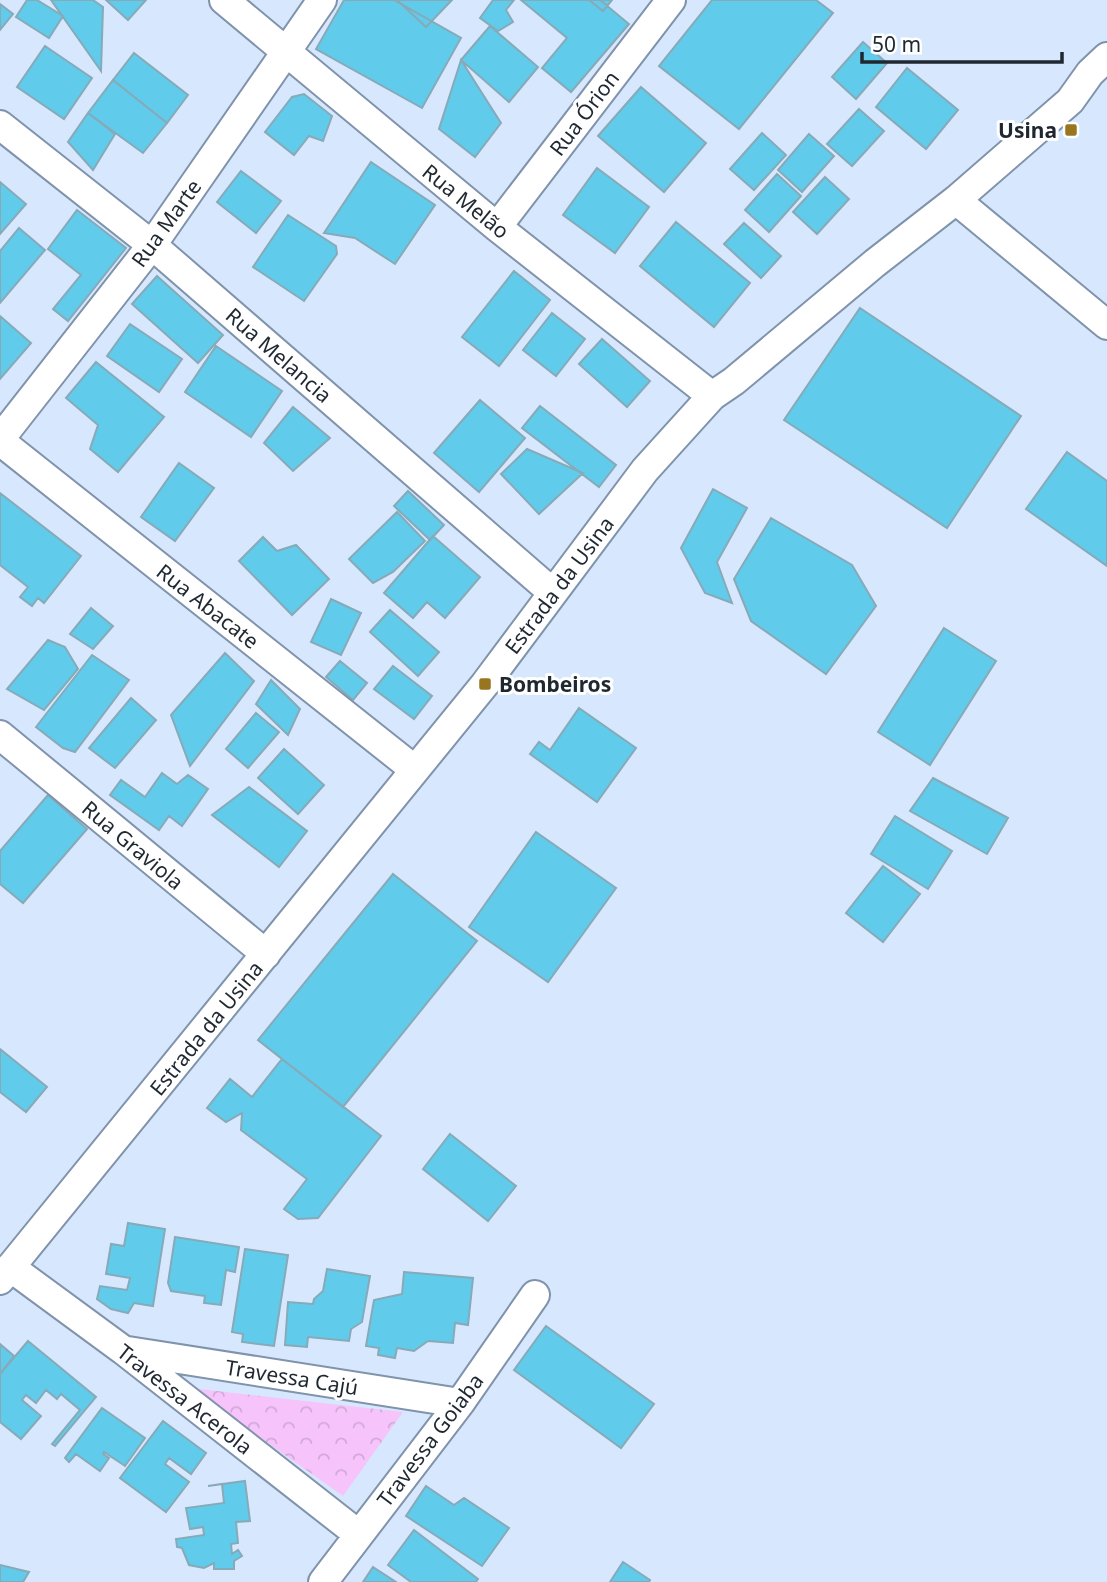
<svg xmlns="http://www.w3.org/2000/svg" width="1107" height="1582" font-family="'Noto Sans',sans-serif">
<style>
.park{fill:url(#park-crowns)}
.building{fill:#61cbec;stroke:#86aab7;stroke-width:2}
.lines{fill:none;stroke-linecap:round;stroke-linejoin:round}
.minor-casing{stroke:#8093ac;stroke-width:32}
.minor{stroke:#fff;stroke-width:28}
.poi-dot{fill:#99751f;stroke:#fff;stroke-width:2.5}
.labels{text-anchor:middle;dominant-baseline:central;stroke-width:6;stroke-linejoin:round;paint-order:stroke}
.street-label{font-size:21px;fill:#1f2731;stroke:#fff}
.poi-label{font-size:21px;font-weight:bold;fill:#1f2731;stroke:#fff;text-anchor:end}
</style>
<defs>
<pattern id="park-crowns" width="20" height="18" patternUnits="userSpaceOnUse" patternTransform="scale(1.75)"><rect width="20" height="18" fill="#f6c4fa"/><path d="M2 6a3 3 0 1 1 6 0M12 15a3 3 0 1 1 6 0" fill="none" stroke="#d2a8d7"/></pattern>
</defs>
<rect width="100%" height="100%" fill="#d7e8fe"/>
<path class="park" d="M 190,1388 L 403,1412 L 343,1496 Z"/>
<path class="building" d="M 27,0 L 37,0 L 63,16 L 49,38 L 16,17 Z
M 51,0 L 93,0 L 103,7 L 101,71 Z
M 106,0 L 146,0 L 128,20 Z
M 344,0 L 394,0 L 461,38 L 422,108 L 316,49 Z
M 397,0 L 452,0 L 426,27 Z
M 493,0 L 514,0 L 506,10 L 513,22 L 498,31 L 480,18 Z
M 521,0 L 600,0 L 629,24 L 571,92 L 542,68 L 567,38 Z
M 589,0 L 612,0 L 603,11 Z
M 712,0 L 816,0 L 833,13 L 739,129 L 659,66 Z
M 0,4 L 13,14 L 0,30 Z
M 490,26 L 538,67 L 509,102 L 461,60 Z
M 863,42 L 887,63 L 856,99 L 832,77 Z
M 45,46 L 92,78 L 64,119 L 17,87 Z
M 134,53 L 188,95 L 167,123 L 113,80 Z
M 461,60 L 501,123 L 475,157 L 439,129 Z
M 907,68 L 958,110 L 926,149 L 876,107 Z
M 113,80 L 167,123 L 143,153 L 88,113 Z
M 641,87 L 706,143 L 664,192 L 598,136 Z
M 304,94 L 332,116 L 323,141 L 309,136 L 294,155 L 265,132 L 292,97 Z
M 859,109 L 884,131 L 852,166 L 827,144 Z
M 88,113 L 115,134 L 93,170 L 68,142 Z
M 762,133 L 786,155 L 754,190 L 730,169 Z
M 809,134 L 834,156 L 802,192 L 778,170 Z
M 371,162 L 435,205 L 395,264 L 355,238 L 324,233 Z
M 597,168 L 649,207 L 615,253 L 563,215 Z
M 241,171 L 281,201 L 256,233 L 217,202 Z
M 777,174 L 801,196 L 769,232 L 745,210 Z
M 825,177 L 849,199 L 817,234 L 793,212 Z
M 0,182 L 26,204 L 0,234 Z
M 77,210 L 126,248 L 68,321 L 53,309 L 81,275 L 48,249 Z
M 288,215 L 336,246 L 337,254 L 304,301 L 253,267 Z
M 676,222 L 750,283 L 714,327 L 640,266 Z
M 744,223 L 781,256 L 761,278 L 724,244 Z
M 19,228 L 45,250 L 0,303 L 0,251 Z
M 514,271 L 550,300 L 499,366 L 462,337 Z
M 157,276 L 223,335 L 198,363 L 132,304 Z
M 860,308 L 1021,416 L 947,528 L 784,420 Z
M 552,313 L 585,339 L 556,376 L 523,350 Z
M 0,316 L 31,343 L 0,379 Z
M 130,324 L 182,359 L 159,392 L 107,356 Z
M 602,339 L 650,381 L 627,407 L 579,364 Z
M 216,346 L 282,391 L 251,437 L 185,392 Z
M 96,362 L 164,417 L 118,472 L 90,449 L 98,425 L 66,398 Z
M 480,400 L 525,438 L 479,492 L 434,453 Z
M 540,406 L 616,465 L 599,487 L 522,428 Z
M 293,407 L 330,438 L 293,471 L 264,443 Z
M 527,449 L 583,473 L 539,514 L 501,474 Z
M 1067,452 L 1107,481 L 1107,566 L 1026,509 Z
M 179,463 L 214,488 L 175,541 L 141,517 Z
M 713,489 L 747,508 L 717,562 L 732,603 L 705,593 L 681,548 Z
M 408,491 L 444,525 L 430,540 L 394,506 Z
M 0,493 L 81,556 L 44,603 L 38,598 L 32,606 L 20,597 L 28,587 L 0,565 Z
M 397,512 L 425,541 L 393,572 L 373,583 L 349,559 Z
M 771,518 L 852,565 L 876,606 L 826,674 L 751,621 L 734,579 Z
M 433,536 L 480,577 L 445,618 L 427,602 L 413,618 L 384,593 Z
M 263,537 L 277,551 L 296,545 L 329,579 L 292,615 L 239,561 Z
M 331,599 L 361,613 L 341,655 L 311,642 Z
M 91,608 L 113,626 L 93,649 L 70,634 Z
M 390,610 L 439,652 L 418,676 L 370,632 Z
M 944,628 L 996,661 L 930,765 L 878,732 Z
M 48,640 L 65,647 L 78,669 L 44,710 L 7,689 Z
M 225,653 L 254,681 L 190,766 L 171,715 Z
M 92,655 L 129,680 L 75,752 L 63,748 L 36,727 Z
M 340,661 L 367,683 L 353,700 L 326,677 Z
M 393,666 L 432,696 L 414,719 L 374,689 Z
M 271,680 L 300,709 L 288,735 L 256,704 Z
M 131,698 L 156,720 L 115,768 L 89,748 Z
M 579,708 L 636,748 L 597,802 L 530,754 L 539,742 L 550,750 Z
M 256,713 L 279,732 L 248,768 L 226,749 Z
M 284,749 L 324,785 L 298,814 L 258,778 Z
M 162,773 L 177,784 L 188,775 L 208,789 L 182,826 L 169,816 L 159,830 L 110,795 L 121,780 L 145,797 Z
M 933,778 L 1008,818 L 987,854 L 910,811 Z
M 249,787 L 307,831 L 279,867 L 212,815 Z
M 48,795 L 87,829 L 23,903 L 0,884 L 0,851 Z
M 895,816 L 952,851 L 928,889 L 871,854 Z
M 536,832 L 616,888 L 548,982 L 469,927 Z
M 883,866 L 920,894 L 883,942 L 846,913 Z
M 393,874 L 477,941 L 343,1107 L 258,1040 Z
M 0,1049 L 47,1087 L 26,1112 L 0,1092 Z
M 282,1059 L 381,1136 L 318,1218 L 298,1219 L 284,1209 L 307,1179 L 241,1130 L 242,1113 L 226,1122 L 207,1108 L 230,1079 L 252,1097 Z
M 450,1134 L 516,1186 L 488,1221 L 423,1169 Z
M 128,1223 L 165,1229 L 153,1306 L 134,1303 L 128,1313 L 111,1309 L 97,1299 L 100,1286 L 127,1290 L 130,1278 L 106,1274 L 111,1244 L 124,1246 Z
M 175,1237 L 239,1247 L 235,1272 L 226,1270 L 221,1305 L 204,1303 L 205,1296 L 171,1291 L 168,1283 Z
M 245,1249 L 288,1255 L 274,1346 L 242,1342 L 243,1334 L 232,1332 Z
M 327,1269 L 370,1276 L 362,1322 L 351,1329 L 349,1341 L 308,1337 L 307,1347 L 285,1345 L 288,1302 L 313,1304 L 314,1299 L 323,1291 Z
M 404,1272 L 473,1278 L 468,1325 L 455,1323 L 453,1343 L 428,1341 L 414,1351 L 397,1348 L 395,1358 L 378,1355 L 379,1348 L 366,1346 L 374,1300 L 402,1294 Z
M 546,1326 L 654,1404 L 621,1448 L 514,1370 Z
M 28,1341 L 96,1397 L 55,1446 L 52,1444 L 80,1410 L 61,1394 L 57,1399 L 46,1390 L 36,1403 L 26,1395 L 22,1400 L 41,1416 L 21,1439 L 0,1422 L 0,1374 Z
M 0,1344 L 14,1356 L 0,1374 Z
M 102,1408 L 145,1438 L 125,1466 L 104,1452 L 103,1454 L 109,1458 L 100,1471 L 76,1454 L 69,1462 L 65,1458 Z
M 163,1421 L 206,1453 L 191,1474 L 169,1458 L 165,1464 L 189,1482 L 166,1512 L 120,1478 Z
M 245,1481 L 250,1521 L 236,1522 L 238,1543 L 231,1544 L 232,1554 L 238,1550 L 242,1556 L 234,1561 L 234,1569 L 214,1569 L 214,1563 L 204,1568 L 189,1565 L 182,1548 L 177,1547 L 176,1539 L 204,1535 L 203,1527 L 190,1529 L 186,1508 L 224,1503 L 222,1484 L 208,1486 Z
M 426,1486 L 454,1505 L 464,1498 L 509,1528 L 482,1566 L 406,1516 Z
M 414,1530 L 478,1579 L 476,1582 L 411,1582 L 388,1565 Z
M 623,1562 L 650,1580 L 649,1582 L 610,1582 Z
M 0,1565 L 29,1572 L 23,1582 L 0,1582 Z
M 373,1567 L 396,1582 L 363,1582 Z"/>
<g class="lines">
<defs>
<path id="minor" d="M 224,0 L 497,227 L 712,396
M 0,125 L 152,245 L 552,592
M 956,200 L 1107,325
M 497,227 L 671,0
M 0,439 L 152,245 L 322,0
M 0,441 L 415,770
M 0,735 L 266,954
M 10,1267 L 123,1350 L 358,1534
M 0,1280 L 485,684 L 645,470 L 712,396 L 734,381 L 875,263 L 956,200 L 1070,101 L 1090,73 L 1107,57
M 128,1351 L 460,1403
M 323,1582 L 460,1403 L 535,1295"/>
</defs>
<use href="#minor" class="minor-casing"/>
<use href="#minor" class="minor"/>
</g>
<g class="poi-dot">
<rect x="1064" y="123" width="14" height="14" rx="3.5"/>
<rect x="478" y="677" width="14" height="14" rx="3.5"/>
</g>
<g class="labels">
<g class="street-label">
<text transform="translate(584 113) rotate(-53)">Rua Órion</text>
<text transform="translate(466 201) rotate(39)">Rua Melão</text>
<text transform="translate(166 223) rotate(-54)">Rua Marte</text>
<text transform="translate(279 355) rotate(41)">Rua Melancia</text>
<text transform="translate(559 585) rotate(-53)">Estrada da Usina</text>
<text transform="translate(208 606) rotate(38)">Rua Abacate</text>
<text transform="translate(133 845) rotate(40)">Rua Graviola</text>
<text transform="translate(206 1028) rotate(-51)">Estrada da Usina</text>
<text transform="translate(292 1377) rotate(9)">Travessa Cajú</text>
<text transform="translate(185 1399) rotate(38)">Travessa Acerola</text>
<text transform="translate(430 1440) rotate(-53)">Travessa Goiaba</text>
</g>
<g class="poi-label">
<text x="1057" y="130">Usina</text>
<text x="499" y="684" text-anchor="start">Bombeiros</text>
</g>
</g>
<path d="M862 52v10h200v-10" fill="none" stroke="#1f2731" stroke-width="3.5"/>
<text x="872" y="52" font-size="21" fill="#1f2731" stroke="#ffffff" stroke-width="5" paint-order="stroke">50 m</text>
</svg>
